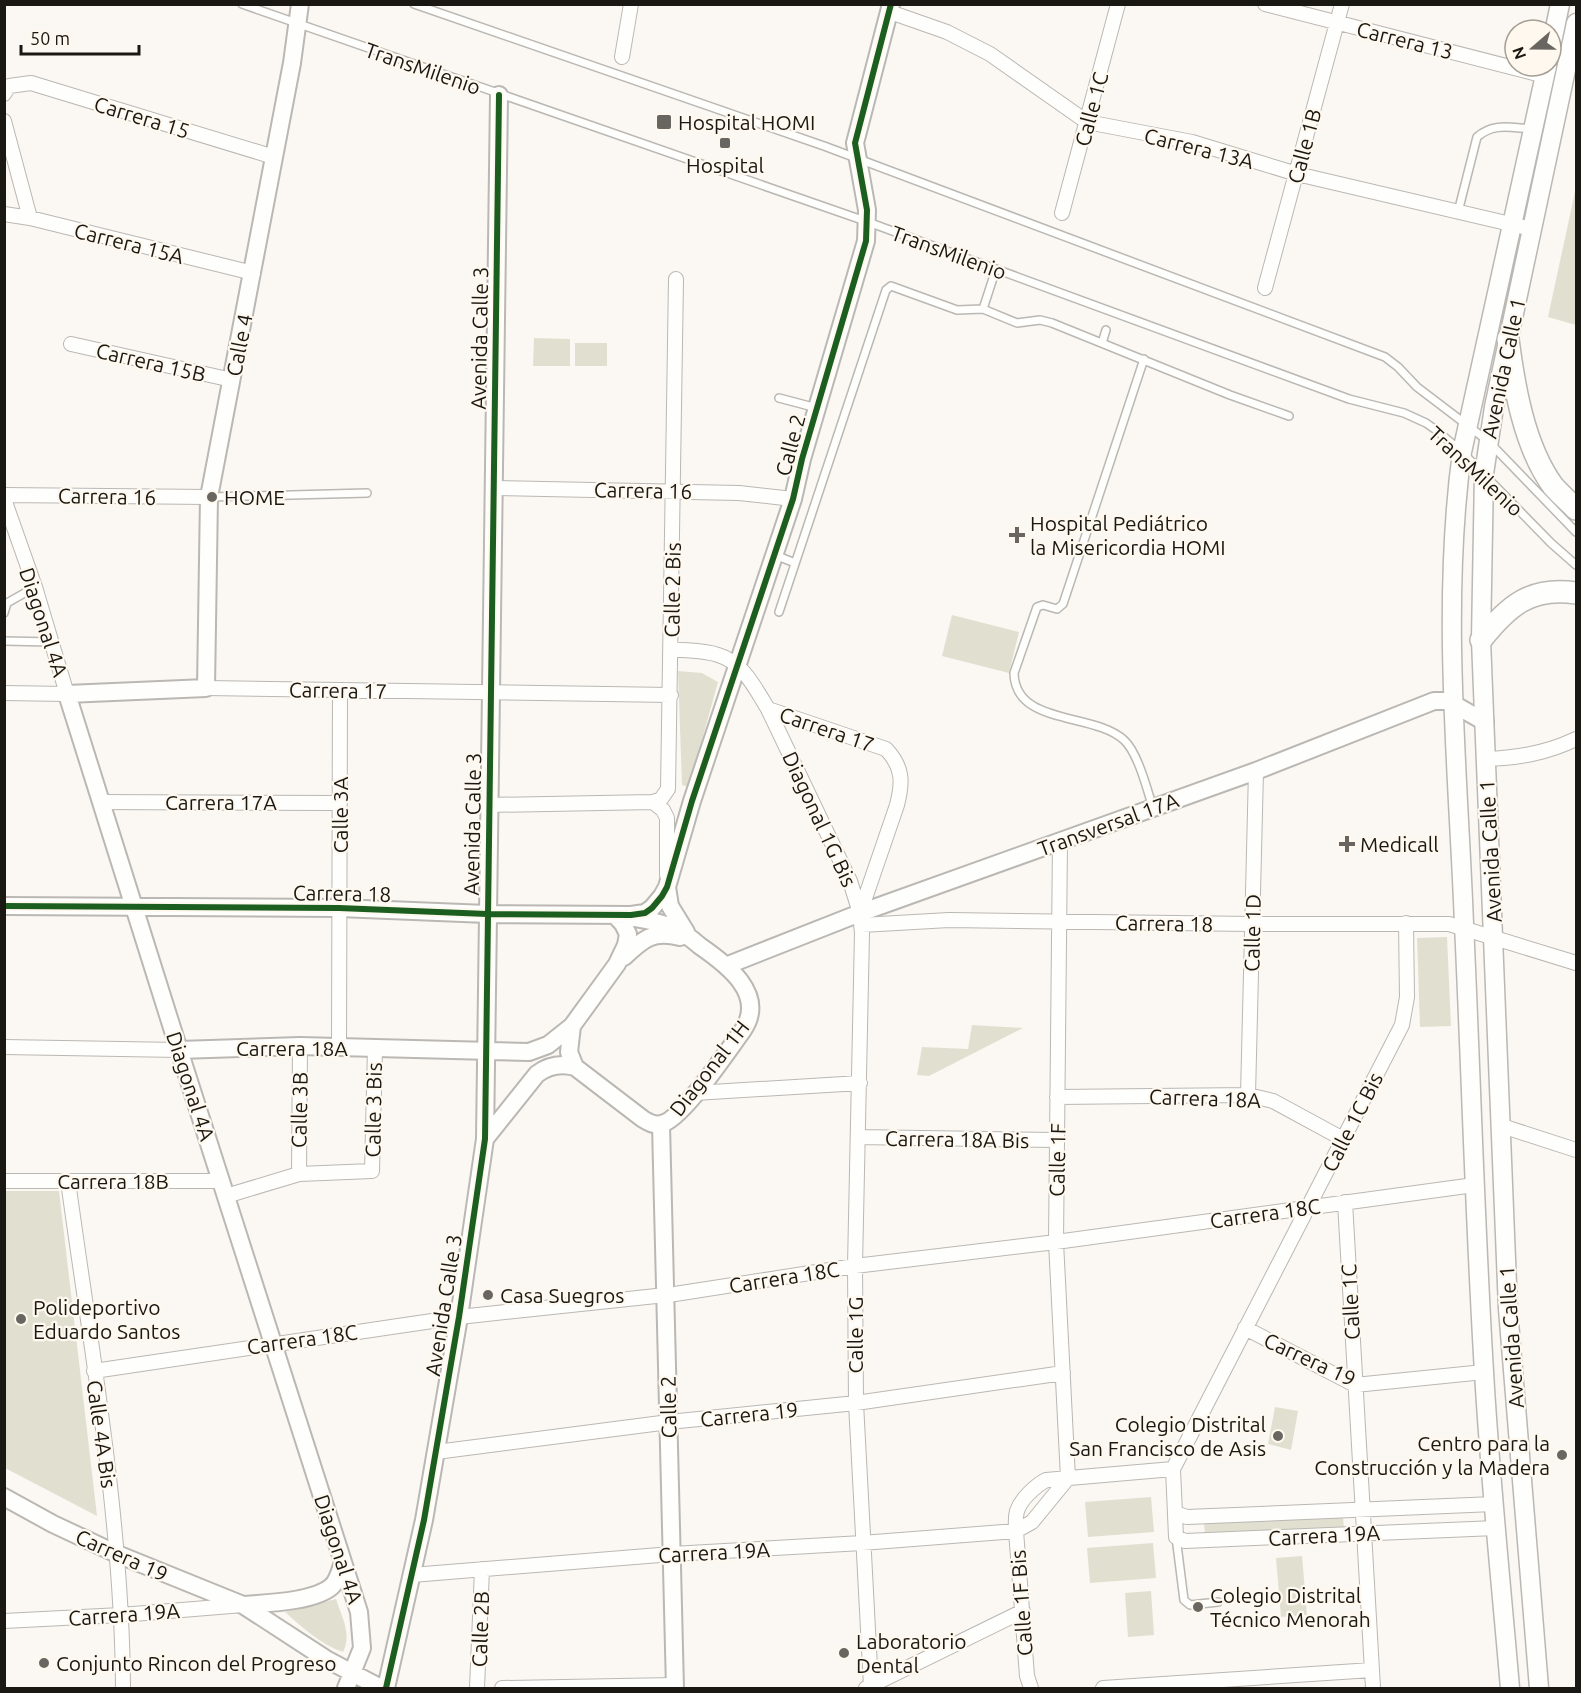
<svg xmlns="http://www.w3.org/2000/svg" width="1581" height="1693" font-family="Ubuntu,sans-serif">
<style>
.green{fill:#e1e0d0}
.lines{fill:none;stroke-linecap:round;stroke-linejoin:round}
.service-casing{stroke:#bbb8b3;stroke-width:10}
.minor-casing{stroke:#bbb8b3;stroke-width:16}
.tertiary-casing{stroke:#bbb8b3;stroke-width:20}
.secondary-casing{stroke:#bbb8b3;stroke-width:21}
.primary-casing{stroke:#bbb8b3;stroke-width:24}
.service{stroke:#fefefd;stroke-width:7}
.minor{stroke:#fefefd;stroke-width:14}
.tertiary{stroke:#fefefd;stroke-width:16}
.secondary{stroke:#fefefd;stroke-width:18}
.primary{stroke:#fefefd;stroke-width:21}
.cycleway-casing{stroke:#fff8ee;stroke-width:10}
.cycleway{stroke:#1b5e20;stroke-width:6}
.poi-dot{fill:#696661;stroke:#fff8ee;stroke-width:2}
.labels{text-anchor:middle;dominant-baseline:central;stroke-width:4.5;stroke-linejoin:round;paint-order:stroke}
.street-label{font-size:21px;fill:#1a1813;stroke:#fff8ee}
.poi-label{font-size:21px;fill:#1a1813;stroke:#fff8ee;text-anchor:start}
</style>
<rect width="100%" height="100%" fill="#fbf7f2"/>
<path class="green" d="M 1576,187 L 1576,325 L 1548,317 Z
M 534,338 L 570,339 L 570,366 L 533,366 Z
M 575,343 L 607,343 L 607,366 L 575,366 Z
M 952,615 L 1019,632 L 1009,673 L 942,656 Z
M 678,671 L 702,673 L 718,682 L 689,787 L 682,785 Z
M 1447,937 L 1451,1026 L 1420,1027 L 1417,938 Z
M 972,1025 L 1023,1028 L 929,1076 L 917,1075 L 922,1047 L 968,1049 Z
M 4,1191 L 59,1191 L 97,1516 L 5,1468 Z
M 1275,1407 L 1298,1411 L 1291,1450 L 1268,1444 Z
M 1151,1497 L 1154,1532 L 1088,1537 L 1085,1502 Z
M 1343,1516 L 1344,1529 L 1205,1537 L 1204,1521 Z
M 1153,1543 L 1156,1578 L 1090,1583 L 1087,1548 Z
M 1302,1556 L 1307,1615 L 1281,1617 L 1276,1558 Z
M 1151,1591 L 1154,1635 L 1128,1637 L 1125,1593 Z
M 336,1599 C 342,1618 352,1634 343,1652 C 320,1644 303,1628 285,1612 Z"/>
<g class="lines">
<defs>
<path id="service" d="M 242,4 L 868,222 L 1349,399 L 1404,413 L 1426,423 L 1436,430 L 1462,452 L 1551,543 L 1576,565
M 414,4 L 824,146 L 1385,357 L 1398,367 L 1417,387 L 1488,441 L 1576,532
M 1458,212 L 1477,137 C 1494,122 1512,128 1532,129
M 983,309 L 996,269
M 1102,343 L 1106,330
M 1144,359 L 1063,604 L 1057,609 L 1043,605 L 1037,607 L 1014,673 C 1015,726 1094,712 1124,740 C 1138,753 1147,789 1153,808
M 779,398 L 817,408
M 210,497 L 367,493
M 775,555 L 795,563
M 779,612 L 886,290 L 891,286 L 957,310 L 983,309 L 1017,323 L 1040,320 L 1052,323 L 1230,395 L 1289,416
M 4,613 L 7,603 L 35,587
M 4,641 L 52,642
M 1176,1537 L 1184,1600 L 1190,1605 L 1218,1602"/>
<path id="minor" d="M 1265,4 L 1545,76
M 890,12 L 947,32 L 990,54 L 1087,122 L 1192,142 L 1297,174 L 1532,229
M 622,57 L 631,4
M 4,94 L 9,86 L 31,83 L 274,157
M 4,121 L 30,218
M 1062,213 L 1118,4
M 4,214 L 30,218 L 253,273
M 1265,288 L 1342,4
M 71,344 L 232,380
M 493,488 L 739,493 L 793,499
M 4,495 L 209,497
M 4,499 L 35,587 L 67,694 L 4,693
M 671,649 C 686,651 704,650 718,655 C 743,662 755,688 768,709 L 850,881 L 860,913 L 862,933 L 855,1266 L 856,1403 L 871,1686
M 206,688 L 671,695
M 768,709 L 886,749 C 903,767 903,782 897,805 L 860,913
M 1486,759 C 1519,758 1547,753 1576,739
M 101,802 L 340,803
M 653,802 L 663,810 L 667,818 L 667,875
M 489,805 L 653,802 L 661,799 L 668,789 L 676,279
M 1060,841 L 1056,1242 L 1068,1478
M 862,925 L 949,920 L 1252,924 L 1449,924 L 1576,963
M 4,1047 L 179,1050
M 339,1047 L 340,690
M 695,1093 L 860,1083
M 1248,1095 L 1256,771
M 1057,1097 L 1248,1095 L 1273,1101 L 1343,1139
M 1499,1125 L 1576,1150
M 858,1137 L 1057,1140
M 299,1174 L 300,1046
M 4,1181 L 221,1181
M 68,1181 C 91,1349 122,1518 123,1688
M 226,1196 L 299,1174 L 372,1171 L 375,1048
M 1345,1202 L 1373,1688
M 1245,1328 L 1355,1385 L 1484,1372
M 94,1371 L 459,1317 L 675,1294 L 855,1266 L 1056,1242 L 1474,1185
M 436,1452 L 669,1422 L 856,1403 L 1063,1373
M 1173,1469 L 1402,1025 L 1407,997 L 1406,923
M 1173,1469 L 1176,1537 L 1185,1541 L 1496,1528
M 1175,1513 L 1187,1517 L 1494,1504
M 412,1575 L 672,1554 L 862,1543 L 1016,1531 L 1032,1522 L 1068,1478
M 4,1621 L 121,1615 L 243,1605
M 477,1688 L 482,1569
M 502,1688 L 675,1685
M 866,1688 L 1023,1611
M 1031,1688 L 1027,1676 L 1016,1531 C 1016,1524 1015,1518 1017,1511 C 1021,1499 1035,1486 1046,1480 L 1173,1469
M 1103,1688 L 1372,1670"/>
<path id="tertiary" d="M 300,4 L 292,63 L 209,497 L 206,688 L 67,694 L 179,1050 L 359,1612 L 362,1648 L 346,1688
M 667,887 L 670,906 L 686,932
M 4,906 L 339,908 L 487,914 L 631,915 L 645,913 L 652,908 L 662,896 L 667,887 L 692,801 L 793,499 L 802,459 L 866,241 L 867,210 L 855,143 L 891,4
M 615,915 C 634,918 655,920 673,928 C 683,932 692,939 700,946 C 726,964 767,994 743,1030 C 729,1049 681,1121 661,1124 C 654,1126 648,1122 643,1119 L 575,1067 L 569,1052 L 572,1026 L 617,964 L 626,945 L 628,934 L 623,924 Z
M 624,957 C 643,939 653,930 680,937
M 728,965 L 860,913 L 1256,771 L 1434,701 L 1448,701 L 1485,722
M 179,1050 L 300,1046 L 529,1052 L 548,1045 L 572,1026
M 661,1125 L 675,1688
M 485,1139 L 537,1074 C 549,1065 561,1063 575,1067
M 4,1497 L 53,1524 L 117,1554 L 243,1605 L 326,1659 L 381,1688
M 243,1605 C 266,1603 313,1602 331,1587 C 338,1581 340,1571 343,1562
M 386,1688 L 424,1520 L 459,1317 L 485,1139 L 499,95"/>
<path id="secondary" d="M 1551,47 L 1560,4
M 1510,1688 C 1501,1583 1490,1478 1484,1372 C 1475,1223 1471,1074 1464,924 C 1458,768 1441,608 1462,452 L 1547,66
M 1539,1688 L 1508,1309 L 1481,640 L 1484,474 L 1494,407 L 1576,23"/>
<path id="primary" d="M 1508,339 C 1514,386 1524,446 1553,486 C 1560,494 1569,502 1576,509
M 1481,640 C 1508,606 1531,586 1576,593"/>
</defs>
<use href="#service" class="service-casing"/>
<use href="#minor" class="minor-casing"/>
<use href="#tertiary" class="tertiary-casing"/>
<use href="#secondary" class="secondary-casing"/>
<use href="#primary" class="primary-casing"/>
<use href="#service" class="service"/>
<use href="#minor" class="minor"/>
<use href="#tertiary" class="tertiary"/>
<use href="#secondary" class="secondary"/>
<use href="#primary" class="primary"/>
<defs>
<path id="cycleway" d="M 4,906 L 339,908 L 487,914 L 631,915 L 645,913 L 652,908 L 662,896 L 667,887 L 692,801 L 793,499 L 802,459 L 866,241 L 867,210 L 855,143 L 891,4
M 386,1688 L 424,1520 L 459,1317 L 485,1139 L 499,95"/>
</defs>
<use href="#cycleway" class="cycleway-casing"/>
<use href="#cycleway" class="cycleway"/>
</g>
<g class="poi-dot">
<rect x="656" y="114" width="16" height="16" rx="3"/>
<rect x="719" y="137" width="12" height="12" rx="3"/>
<circle cx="212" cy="497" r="6"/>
<path d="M1014 526h6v6h6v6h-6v6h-6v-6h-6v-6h6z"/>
<path d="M1344 835h6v6h6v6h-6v6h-6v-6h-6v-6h6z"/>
<circle cx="488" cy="1295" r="6"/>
<circle cx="21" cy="1319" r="6"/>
<circle cx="1278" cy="1436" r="6"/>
<circle cx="1562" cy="1455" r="6"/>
<circle cx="1198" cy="1607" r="6"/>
<circle cx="844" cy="1653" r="6"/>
<circle cx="44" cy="1663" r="6"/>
</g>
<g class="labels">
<g class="street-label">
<text transform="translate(1405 40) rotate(14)">Carrera 13</text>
<text transform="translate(423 68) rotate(19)">TransMilenio</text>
<text transform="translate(1091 109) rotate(-75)">Calle 1C</text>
<text transform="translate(142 117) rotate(17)">Carrera 15</text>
<text transform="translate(1304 146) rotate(-75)">Calle 1B</text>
<text transform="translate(1199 148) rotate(14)">Carrera 13A</text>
<text transform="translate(129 243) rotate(14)">Carrera 15A</text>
<text transform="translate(949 252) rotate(20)">TransMilenio</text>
<text transform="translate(479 338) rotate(-89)">Avenida Calle 3</text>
<text transform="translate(239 345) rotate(-79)">Calle 4</text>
<text transform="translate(151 362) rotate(13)">Carrera 15B</text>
<text transform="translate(1503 368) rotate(-78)">Avenida Calle 1</text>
<text transform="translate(790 445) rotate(-75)">Calle 2</text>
<text transform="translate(1476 471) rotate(43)">TransMilenio</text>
<text transform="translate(643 490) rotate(1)">Carrera 16</text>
<text transform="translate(107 496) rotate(1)">Carrera 16</text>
<text transform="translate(672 590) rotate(-89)">Calle 2 Bis</text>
<text transform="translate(44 622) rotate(72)">Diagonal 4A</text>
<text transform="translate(338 690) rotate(1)">Carrera 17</text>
<text transform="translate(827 729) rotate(19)">Carrera 17</text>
<text x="221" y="802">Carrera 17A</text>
<text transform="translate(340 815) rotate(-90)">Calle 3A</text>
<text transform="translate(820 819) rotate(65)">Diagonal 1G Bis</text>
<text transform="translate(472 824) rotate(-89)">Avenida Calle 3</text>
<text transform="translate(1108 824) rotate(-20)">Transversal 17A</text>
<text transform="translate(1490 851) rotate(-93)">Avenida Calle 1</text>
<text transform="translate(342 893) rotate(1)">Carrera 18</text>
<text transform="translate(1164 923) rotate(1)">Carrera 18</text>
<text transform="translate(1252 933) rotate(-89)">Calle 1D</text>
<text x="292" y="1048">Carrera 18A</text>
<text transform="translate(709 1068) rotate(-52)">Diagonal 1H</text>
<text transform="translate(191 1086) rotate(72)">Diagonal 4A</text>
<text transform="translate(1205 1098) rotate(2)">Carrera 18A</text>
<text transform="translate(299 1110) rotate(-89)">Calle 3B</text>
<text transform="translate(373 1110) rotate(-89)">Calle 3 Bis</text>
<text transform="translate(1352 1122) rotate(-63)">Calle 1C Bis</text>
<text transform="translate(957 1139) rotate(1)">Carrera 18A Bis</text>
<text transform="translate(1057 1160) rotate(-89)">Calle 1F</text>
<text x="113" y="1181">Carrera 18B</text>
<text transform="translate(1265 1213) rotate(-8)">Carrera 18C</text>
<text transform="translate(784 1277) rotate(-9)">Carrera 18C</text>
<text transform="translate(1350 1302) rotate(-93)">Calle 1C</text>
<text transform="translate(443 1305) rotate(-81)">Avenida Calle 3</text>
<text transform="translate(855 1335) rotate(-90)">Calle 1G</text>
<text transform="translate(1511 1337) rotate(-94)">Avenida Calle 1</text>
<text transform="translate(302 1339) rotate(-8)">Carrera 18C</text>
<text transform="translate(1310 1359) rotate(25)">Carrera 19</text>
<text transform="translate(668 1407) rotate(-91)">Calle 2</text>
<text transform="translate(749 1414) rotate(-6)">Carrera 19</text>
<text transform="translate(102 1434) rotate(82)">Calle 4A Bis</text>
<text transform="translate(1324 1535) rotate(-3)">Carrera 19A</text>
<text transform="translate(339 1549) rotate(72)">Diagonal 4A</text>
<text transform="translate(714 1552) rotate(-3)">Carrera 19A</text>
<text transform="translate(122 1555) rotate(24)">Carrera 19</text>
<text transform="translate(1021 1603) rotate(-94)">Calle 1F Bis</text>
<text transform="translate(124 1614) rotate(-4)">Carrera 19A</text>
<text transform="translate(480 1629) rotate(-88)">Calle 2B</text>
</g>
<g class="poi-label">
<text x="678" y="122">Hospital HOMI</text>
<text x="725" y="165" text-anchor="middle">Hospital</text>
<text x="224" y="497">HOME</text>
<text x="1030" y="523">Hospital Pediátrico<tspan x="1030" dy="24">la Misericordia HOMI</tspan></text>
<text x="1360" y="844">Medicall</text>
<text x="500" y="1295">Casa Suegros</text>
<text x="33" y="1307">Polideportivo<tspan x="33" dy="24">Eduardo Santos</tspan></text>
<text x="1266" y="1424" text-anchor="end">Colegio Distrital<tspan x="1266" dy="24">San Francisco de Asis</tspan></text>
<text x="1550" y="1443" text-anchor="end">Centro para la<tspan x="1550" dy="24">Construcción y la Madera</tspan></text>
<text x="1210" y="1595">Colegio Distrital<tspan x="1210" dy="24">Técnico Menorah</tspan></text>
<text x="856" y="1641">Laboratorio<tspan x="856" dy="24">Dental</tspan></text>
<text x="56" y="1663">Conjunto Rincon del Progreso</text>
</g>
</g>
<rect width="1581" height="1693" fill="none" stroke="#1a1813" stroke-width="12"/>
<g transform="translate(1533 48) rotate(250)"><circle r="28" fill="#fff8ee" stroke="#a39e96" stroke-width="1.5"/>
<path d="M0-4.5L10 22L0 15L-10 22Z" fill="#696661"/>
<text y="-9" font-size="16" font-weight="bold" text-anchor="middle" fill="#1a1813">N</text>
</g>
<path d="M21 45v9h118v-9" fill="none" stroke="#1a1813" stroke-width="3"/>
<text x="30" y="45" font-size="18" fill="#1a1813" stroke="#fff8ee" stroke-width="4.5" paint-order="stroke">50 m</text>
</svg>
